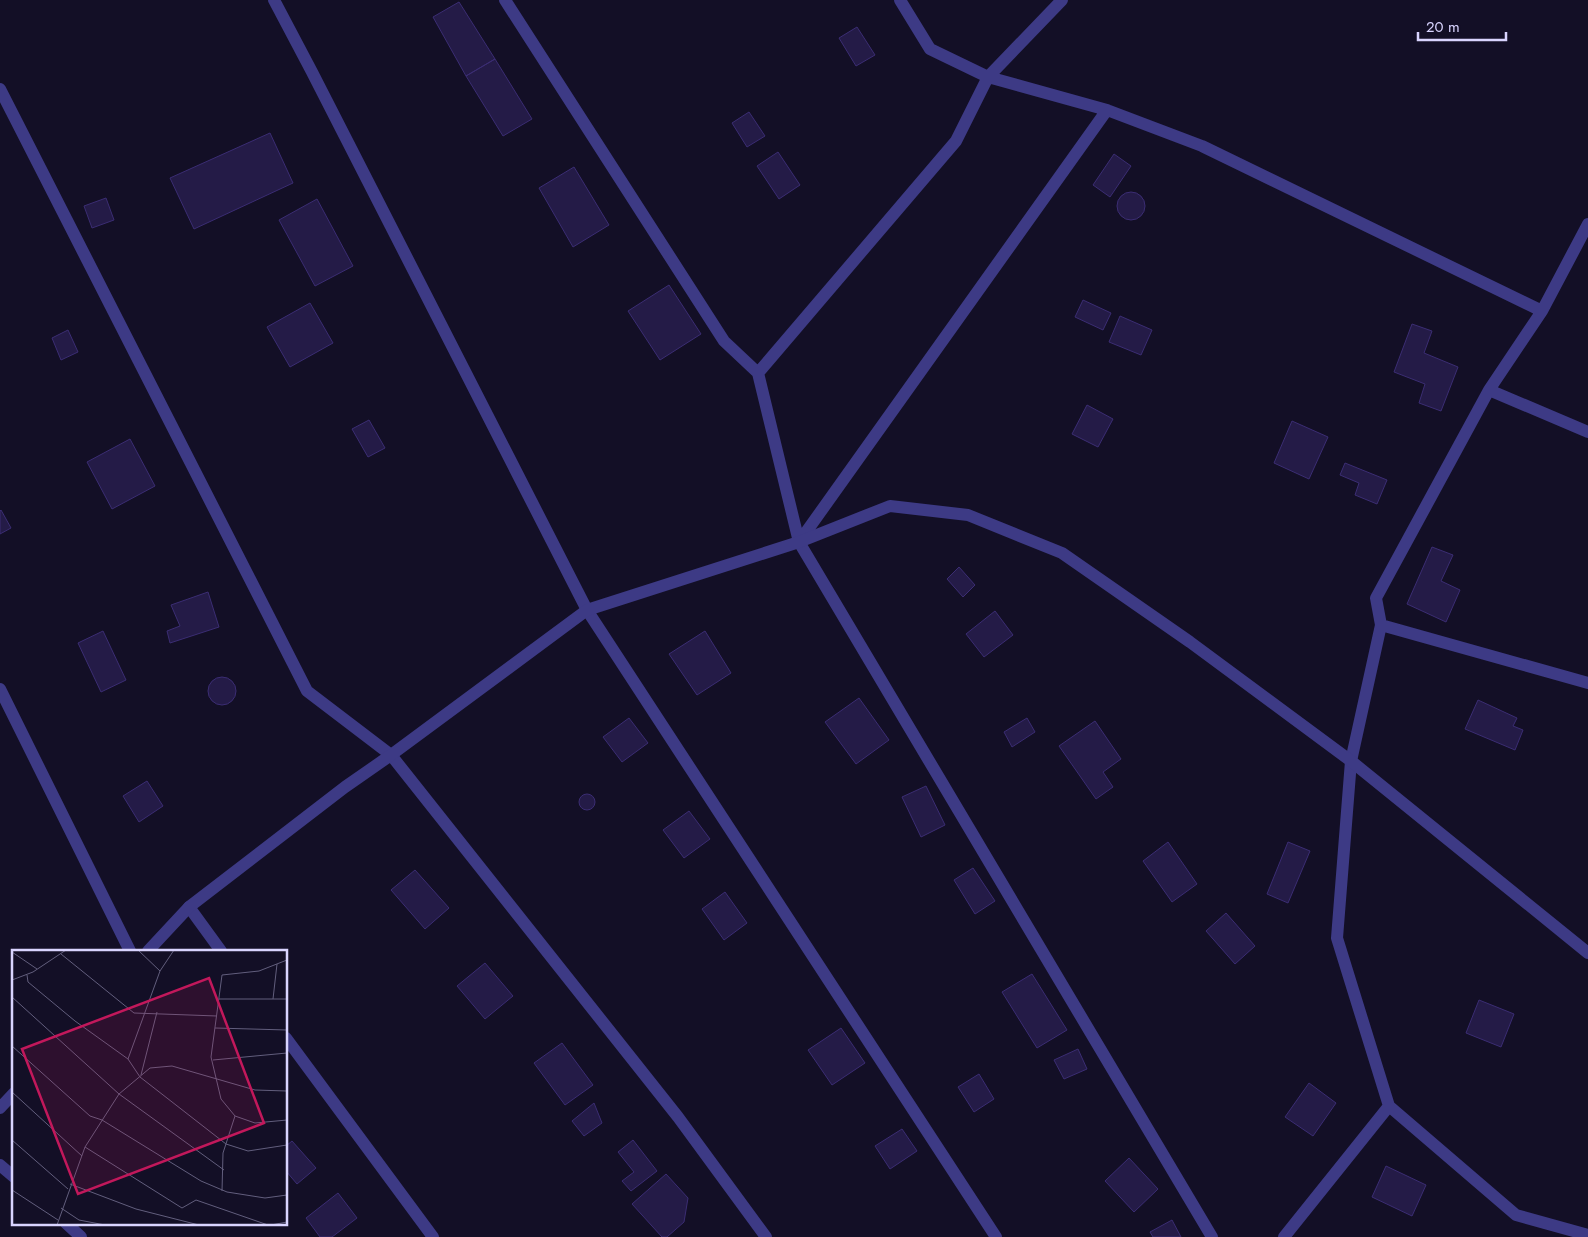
<svg xmlns="http://www.w3.org/2000/svg" width="1588" height="1237" font-family="Jost,sans-serif">
<style>
.building{fill:#241b47;stroke:#3b2d73}
.lines{fill:none;stroke-linecap:round;stroke-linejoin:round}
.minor{stroke:#3d3a85;stroke-width:12}
.tertiary{stroke:#3d3a85;stroke-width:12}
.inset-road{fill:none;stroke:#625e7d;stroke-width:1}
.view{fill:#c2185b;fill-opacity:0.15;stroke:#c2185b;stroke-width:2.5}
.inset-edge{fill:none;stroke:#d9d4ff;stroke-width:2.5}
</style>
<rect width="100%" height="100%" fill="#130f26"/>
<path class="building" d="M 459,2 L 495,59 L 466,76 L 433,17 Z
M 857,27 L 875,55 L 856,66 L 839,38 Z
M 495,59 L 532,119 L 503,136 L 466,76 Z
M 749,112 L 765,136 L 747,147 L 732,123 Z
M 270,133 L 293,183 L 194,229 L 170,178 Z
M 778,152 L 800,185 L 779,199 L 757,166 Z
M 1114,154 L 1131,166 L 1110,197 L 1093,185 Z
M 574,167 L 609,225 L 573,247 L 539,188 Z
M1117 206a14 14 0 1 1 28 0a14 14 0 1 1-28 0Z
M 106,198 L 114,220 L 92,228 L 84,206 Z
M 317,199 L 353,266 L 315,286 L 279,220 Z
M 669,285 L 701,334 L 660,360 L 628,311 Z
M 1083,300 L 1111,313 L 1103,330 L 1075,317 Z
M 310,303 L 333,343 L 290,367 L 267,327 Z
M 1120,316 L 1152,330 L 1141,355 L 1109,342 Z
M 1412,324 L 1432,331 L 1424,353 L 1458,367 L 1441,411 L 1419,403 L 1425,384 L 1394,372 Z
M 68,330 L 78,352 L 61,360 L 52,338 Z
M 1087,405 L 1113,419 L 1098,447 L 1072,434 Z
M 369,420 L 385,448 L 368,457 L 352,429 Z
M 1292,421 L 1328,437 L 1309,479 L 1274,463 Z
M 130,439 L 155,486 L 112,509 L 87,462 Z
M 1345,463 L 1387,480 L 1377,504 L 1355,495 L 1359,483 L 1340,475 Z
M 1,510 L 11,528 L 0,534 L 0,511 Z
M 1432,547 L 1453,555 L 1441,581 L 1460,590 L 1446,622 L 1407,604 Z
M 959,567 L 975,585 L 963,597 L 947,579 Z
M 208,592 L 219,627 L 170,643 L 167,631 L 180,626 L 171,605 Z
M 995,611 L 1013,635 L 984,657 L 966,634 Z
M 103,631 L 126,680 L 101,692 L 78,643 Z
M 705,631 L 731,673 L 697,695 L 669,654 Z
M208 691a14 14 0 1 1 28 0a14 14 0 1 1-28 0Z
M 859,698 L 889,740 L 856,764 L 825,722 Z
M 1478,700 L 1517,718 L 1513,726 L 1523,730 L 1515,750 L 1465,729 Z
M 629,718 L 648,743 L 622,762 L 603,737 Z
M 1027,718 L 1035,732 L 1012,747 L 1004,732 Z
M 1095,721 L 1121,759 L 1103,772 L 1113,787 L 1096,799 L 1059,746 Z
M 147,781 L 163,806 L 139,822 L 123,796 Z
M 926,786 L 945,825 L 921,837 L 902,797 Z
M579 802a8 8 0 1 1 16 0a8 8 0 1 1-16 0Z
M 689,811 L 710,839 L 684,858 L 663,830 Z
M 1168,842 L 1197,884 L 1172,902 L 1143,861 Z
M 1288,842 L 1310,851 L 1288,903 L 1267,894 Z
M 973,868 L 995,901 L 975,914 L 954,880 Z
M 415,870 L 449,908 L 425,929 L 391,890 Z
M 725,892 L 747,923 L 724,940 L 702,909 Z
M 1226,913 L 1255,946 L 1235,964 L 1206,931 Z
M 485,963 L 513,996 L 485,1019 L 457,986 Z
M 1032,974 L 1067,1030 L 1037,1048 L 1002,992 Z
M 1479,1000 L 1514,1014 L 1501,1047 L 1466,1033 Z
M 841,1028 L 865,1063 L 832,1085 L 808,1050 Z
M 562,1043 L 593,1085 L 565,1105 L 534,1063 Z
M 1078,1049 L 1087,1069 L 1064,1079 L 1054,1060 Z
M 979,1074 L 994,1099 L 974,1112 L 958,1087 Z
M 1309,1083 L 1336,1103 L 1313,1136 L 1285,1117 Z
M 594,1103 L 602,1123 L 584,1136 L 572,1121 Z
M 902,1129 L 917,1151 L 890,1169 L 875,1146 Z
M 633,1140 L 657,1171 L 631,1191 L 622,1181 L 634,1172 L 618,1152 Z
M 292,1141 L 316,1168 L 297,1184 L 286,1171 L 286,1146 Z
M 1129,1158 L 1158,1189 L 1134,1212 L 1105,1181 Z
M 1386,1166 L 1426,1185 L 1412,1216 L 1372,1197 Z
M 666,1174 L 688,1198 L 684,1222 L 667,1237 L 662,1237 L 632,1204 Z
M 338,1193 L 357,1218 L 332,1237 L 320,1237 L 306,1218 Z
M 1172,1220 L 1181,1237 L 1153,1237 L 1150,1232 Z"/>
<g class="lines">
<path class="minor" d="M 274,0 L 312,72 L 587,610 L 996,1237
M 505,0 L 724,341 L 758,373 L 799,542 L 1212,1237
M 900,0 L 930,49 L 988,77 L 1107,110 L 1202,146 L 1542,311
M 0,89 L 307,691 L 391,755 L 678,1117 L 766,1237
M 758,373 L 956,141 L 988,77 L 1062,0
M 1489,390 L 1588,432
M 799,542 L 1107,110
M 1381,625 L 1588,683
M 0,689 L 130,951
M 189,907 L 221,951
M 286,1038 L 433,1237
M 1389,1106 L 1516,1215 L 1588,1235
M 0,1165 L 14,1177
M 66,1223 L 81,1237
M 1284,1237 L 1389,1106 L 1337,938 L 1351,761 L 1381,625 L 1376,598 L 1489,390 L 1542,311 L 1588,224"/>
<path class="tertiary" d="M 148,951 L 189,907 L 345,787 L 391,755 L 587,610 L 799,542 L 890,506 L 968,515 L 1062,553 L 1190,642 L 1351,761 L 1588,953
M 0,1108 L 14,1093"/>
</g>
<g transform="translate(12 950)">
<rect width="275" height="275" fill="#130f26"/>
<path class="inset-road" d="M 126,0 L 148,21M 0,2 L 25,19M 49,4 L 122,63 L 205,66M 15,25 L 16,32 L 63,71 L 116,109 L 128,127 L 214,194 L 236,201 L 275,195M 0,30 L 21,22 L 54,0M 0,47 L 107,144 L 212,220M 207,49 L 275,49M 261,49 L 265,14M 203,78 L 275,80M 0,96 L 78,166 L 90,170 L 189,231 L 215,242 L 253,248 L 275,245M 116,109 L 148,21 L 162,0M 201,110 L 275,103M 129,125 L 145,62M 0,142 L 70,206M 223,166 L 243,173 L 275,170M 0,190 L 56,239M 73,197 L 170,258 L 184,250 L 256,275M 58,234 L 124,259 L 187,275M 0,240 L 46,270M 210,241 L 211,203 L 223,166 L 209,149 L 199,107 L 210,25 L 247,21 L 275,10M 49,258 L 67,270 L 93,275M 45,275 L 73,197 L 107,144 L 138,118 L 160,116 L 243,140 L 275,141M 259,275 L 275,272"/>
<path class="view" d="M 197,28 L 252,173 L 66,244 L 10,99 Z"/>
<rect width="275" height="275" class="inset-edge"/>
</g>
<path d="M1418 32v8h88v-8" fill="none" stroke="#d9d4ff" stroke-width="2.5"/>
<text x="1426" y="32" font-size="15" fill="#d9d4ff" stroke="#130f26" stroke-width="4" paint-order="stroke">20 m</text>
</svg>
